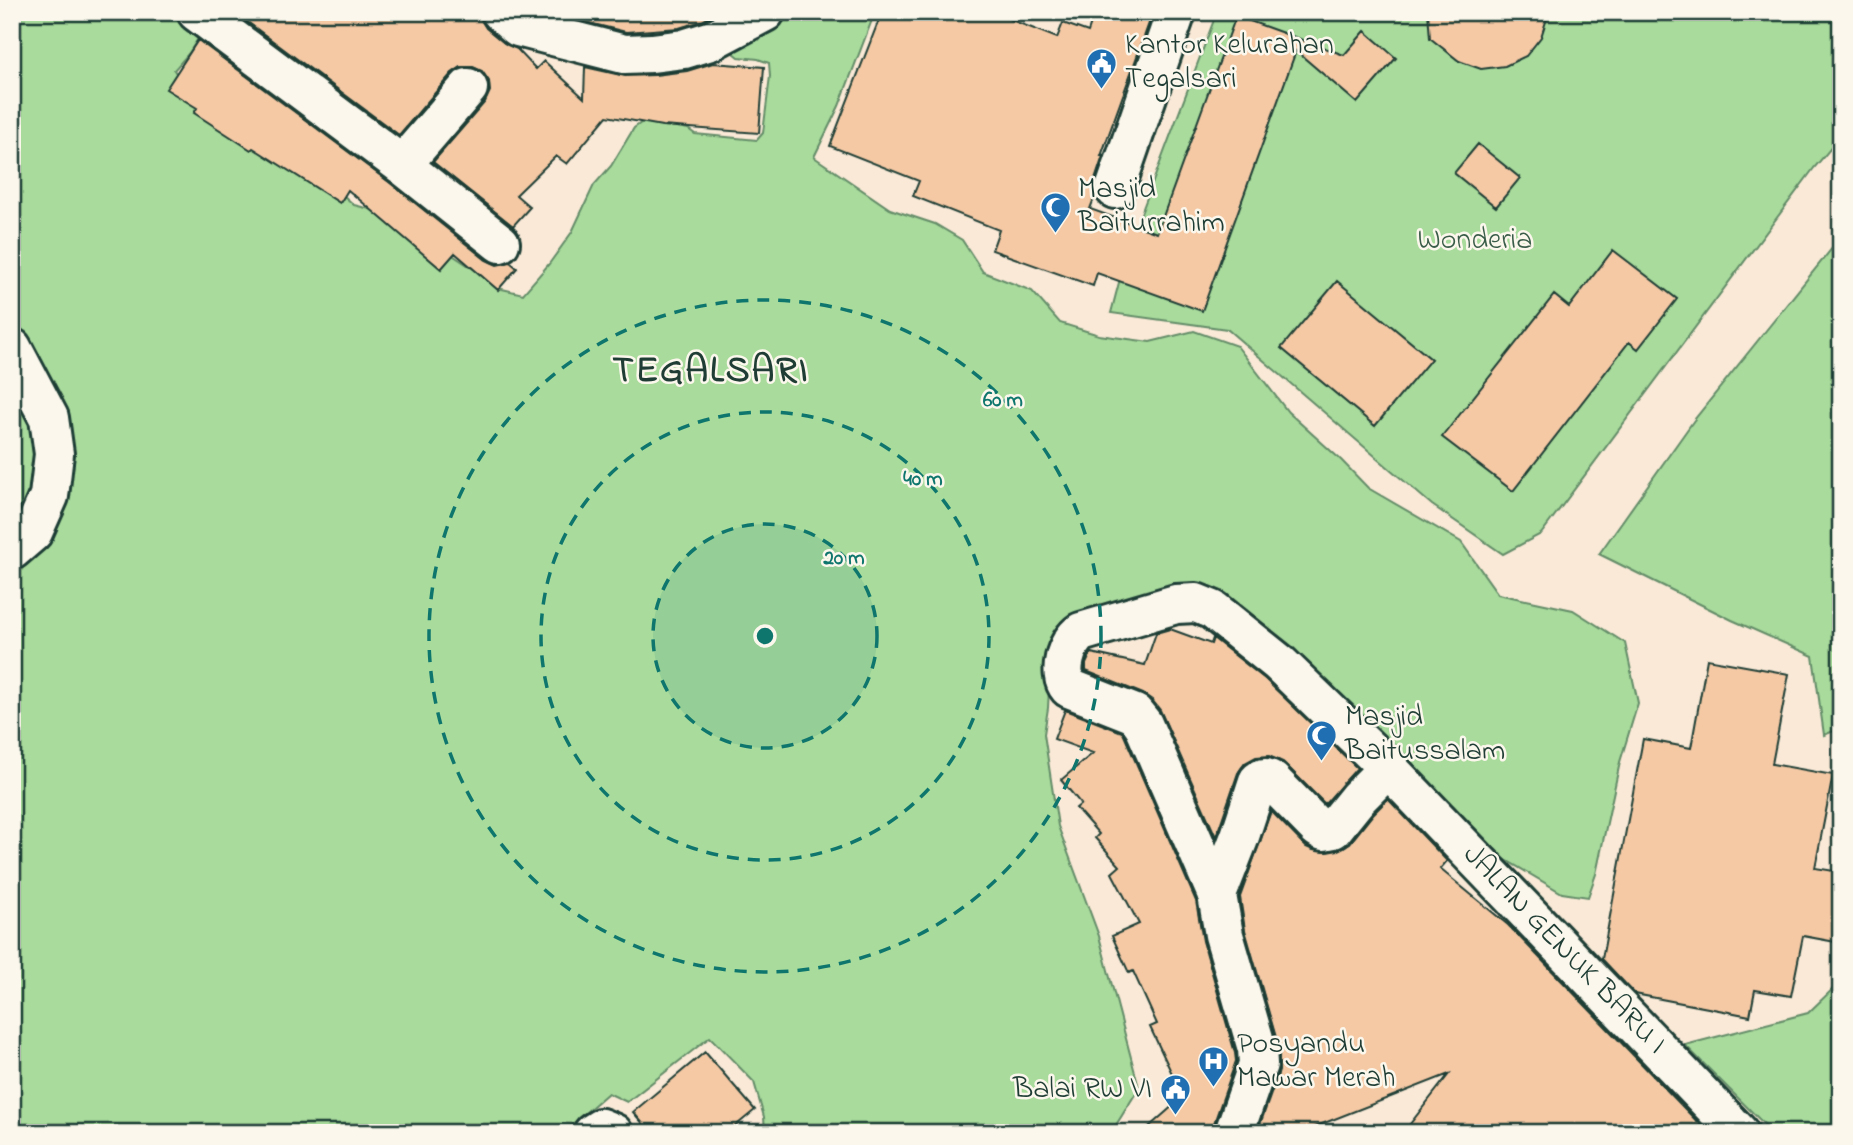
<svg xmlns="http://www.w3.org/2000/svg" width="1853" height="1145" font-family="'Indie Flower',sans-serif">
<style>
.green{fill:#a8db9c;stroke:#648c68;stroke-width:2}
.building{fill:#f6c9a5;stroke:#1f3d34;stroke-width:2}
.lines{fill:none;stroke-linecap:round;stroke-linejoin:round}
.minor-casing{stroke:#1f3d34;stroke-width:44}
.minor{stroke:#fbf7ec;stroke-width:38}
.ring{fill:none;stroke:#0f766e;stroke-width:3.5;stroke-dasharray:12 9}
.labels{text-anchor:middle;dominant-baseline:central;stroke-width:5;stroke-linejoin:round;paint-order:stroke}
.poi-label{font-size:30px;fill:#1f3d34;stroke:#fbf7ec;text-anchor:start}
.park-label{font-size:30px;fill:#3a5d49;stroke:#fbf7ec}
.street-label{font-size:30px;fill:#1f3d34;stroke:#fbf7ec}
.district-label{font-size:37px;font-weight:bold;letter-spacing:2px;fill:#1f3d34;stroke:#fbf7ec}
.centre{fill:#0f766e;stroke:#fbf7ec;stroke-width:3.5}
.ring-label{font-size:21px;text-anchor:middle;font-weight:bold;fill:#0f766e;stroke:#fbf7ec;stroke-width:5;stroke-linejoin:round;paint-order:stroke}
</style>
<rect width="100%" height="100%" fill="#fae9d7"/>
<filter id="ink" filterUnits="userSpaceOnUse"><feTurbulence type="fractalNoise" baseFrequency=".0143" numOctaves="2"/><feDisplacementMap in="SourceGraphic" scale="14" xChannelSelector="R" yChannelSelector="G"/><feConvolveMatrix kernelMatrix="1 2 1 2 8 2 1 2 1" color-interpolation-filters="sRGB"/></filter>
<g filter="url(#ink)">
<path class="green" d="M 12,12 L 200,12 L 204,29 L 189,53 L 174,70 L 185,86 L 342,194 L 354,205 L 374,210 L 427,238 L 478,272 L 498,288 L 523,294 L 549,264 L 572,232 L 594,185 L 611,166 L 634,128 L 645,120 L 688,129 L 695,134 L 757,140 L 763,133 L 770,76 L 769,63 L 758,59 L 739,57 L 729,49 L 775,25 L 797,12 L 875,12 L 839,106 L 814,157 L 890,209 L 935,224 L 962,240 L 983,272 L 1032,291 L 1060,323 L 1099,335 L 1150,342 L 1194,331 L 1237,346 L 1288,412 L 1341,460 L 1368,488 L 1461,542 L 1498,594 L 1573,610 L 1625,643 L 1638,703 L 1620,762 L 1596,874 L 1588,897 L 1562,893 L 1501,857 L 1272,634 L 1131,606 L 1049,689 L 1048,708 L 1044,734 L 1058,826 L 1099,936 L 1139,1088 L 1111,1133 L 765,1133 L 764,1117 L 754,1082 L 710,1037 L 627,1102 L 608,1093 L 562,1133 L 12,1133 L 12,457 L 15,455 L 15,441 L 12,434 Z
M 1217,12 L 1841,12 L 1841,136 L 1814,168 L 1541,534 L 1503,554 L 1432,505 L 1227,329 L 1111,313 L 1128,248 Z
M 1841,237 L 1841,728 L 1824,735 L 1813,656 L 1732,620 L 1599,554 L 1694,420 Z
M 1841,981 L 1841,1133 L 1773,1133 L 1685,1045 L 1808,1013 Z"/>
<path class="building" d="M 234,12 L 480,12 L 481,20 L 486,28 L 504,43 L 517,49 L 536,69 L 544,61 L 584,98 L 585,67 L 625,76 L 655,75 L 687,71 L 713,63 L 764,67 L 759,133 L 662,126 L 607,116 L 567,164 L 556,156 L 516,195 L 530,207 L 513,226 L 433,162 L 485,102 L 490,91 L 489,81 L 482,71 L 473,67 L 461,67 L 452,73 L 399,135 Z
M 586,12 L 718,12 L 702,21 L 679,28 L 626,32 L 585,22 Z
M 882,12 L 991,12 L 1057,38 L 1063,23 L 1088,32 L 1095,12 L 1153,12 L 1101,156 L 1103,156 L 1094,183 L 1095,196 L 1090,209 L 1157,233 L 1236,16 L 1344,55 L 1365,31 L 1396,58 L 1357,103 L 1296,51 L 1202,311 L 1097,273 L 1093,286 L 992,250 L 999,230 L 913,196 L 919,181 L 830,146 Z
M 1428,12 L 1549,12 L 1541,37 L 1526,56 L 1505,66 L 1481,69 L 1459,61 L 1430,38 Z
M 198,40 L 389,182 L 486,260 L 497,265 L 510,262 L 517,268 L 498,290 L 455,253 L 441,269 L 348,190 L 340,203 L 253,148 L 251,150 L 194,113 L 197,108 L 166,89 Z
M 1478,144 L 1520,178 L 1496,207 L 1454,173 Z
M 1613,250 L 1677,299 L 1638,349 L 1629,342 L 1513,491 L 1442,437 L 1554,295 L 1569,307 Z
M 1337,281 L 1431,359 L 1375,426 L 1281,348 Z
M 1170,629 L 1211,644 L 1213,638 L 1265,679 L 1357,768 L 1325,804 L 1283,762 L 1269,756 L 1256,757 L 1245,763 L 1238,773 L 1216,837 L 1160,710 L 1152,700 L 1143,694 L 1086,671 L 1086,664 L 1091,653 L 1145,665 L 1156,633 Z
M 1707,659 L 1789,674 L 1772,764 L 1833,775 L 1815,868 L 1841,872 L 1841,943 L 1803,936 L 1791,996 L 1755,990 L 1750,1016 L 1635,994 L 1602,959 L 1643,739 L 1691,748 Z
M 1065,710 L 1122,732 L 1124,735 L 1196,901 L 1203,941 L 1235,1053 L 1236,1061 L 1213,1126 L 1213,1133 L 1142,1133 L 1183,1097 L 1150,1027 L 1157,1024 L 1133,971 L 1129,973 L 1112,936 L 1139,924 L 1112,873 L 1120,866 L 1095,838 L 1099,834 L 1076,808 L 1081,804 L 1061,780 L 1093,753 L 1054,739 Z
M 1388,799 L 1447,861 L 1440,869 L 1508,925 L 1708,1133 L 1403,1133 L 1449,1074 L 1299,1133 L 1257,1133 L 1279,1071 L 1279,1048 L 1245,930 L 1240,897 L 1271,811 L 1306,847 L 1313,850 L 1327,852 L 1338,850 L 1350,843 L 1374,813 Z
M 705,1052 L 755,1110 L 727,1133 L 651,1133 L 633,1112 Z"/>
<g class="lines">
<defs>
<path id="minor" d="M 197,12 L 402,165 L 500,243
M 501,12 L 518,27 L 624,54 L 652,53 L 684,49 L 710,41 L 765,12
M 402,165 L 468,88
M 1115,189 L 1176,12
M 12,348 L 49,418 L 54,454 L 49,496 L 33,532 L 12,550
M 1217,895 L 1240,836 L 1258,781 C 1263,777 1267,777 1272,781 L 1318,828 L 1323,831 L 1333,829 L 1358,798 L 1388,768
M 593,1133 L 601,1128 L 613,1133
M 1234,1133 L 1258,1064 L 1257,1049 L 1224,935 L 1217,895 L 1143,724 L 1135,714 L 1069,688 C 1057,674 1066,642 1081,632 L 1176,604 L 1196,603 L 1213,610 L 1279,663 L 1388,768 L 1739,1133"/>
</defs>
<use href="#minor" class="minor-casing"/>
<use href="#minor" class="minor"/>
</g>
</g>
<circle cx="765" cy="636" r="112" fill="#0f766e" fill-opacity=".12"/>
<g class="ring">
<circle cx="765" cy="636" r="112"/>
<circle cx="765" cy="636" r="224"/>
<circle cx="765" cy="636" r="336"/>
</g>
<defs>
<symbol id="civic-pin" viewBox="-11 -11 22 30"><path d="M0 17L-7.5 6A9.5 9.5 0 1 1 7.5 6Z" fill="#1f6fb2" stroke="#fbf7ec"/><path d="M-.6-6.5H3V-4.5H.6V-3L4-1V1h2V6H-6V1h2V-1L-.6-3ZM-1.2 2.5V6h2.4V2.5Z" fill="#fff"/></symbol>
<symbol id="mosque-pin" viewBox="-11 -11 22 30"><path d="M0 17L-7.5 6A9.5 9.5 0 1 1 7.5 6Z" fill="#1f6fb2" stroke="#fbf7ec"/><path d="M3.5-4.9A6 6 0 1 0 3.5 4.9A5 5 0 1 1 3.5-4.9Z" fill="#fff"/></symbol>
<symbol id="hospital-pin" viewBox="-11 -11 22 30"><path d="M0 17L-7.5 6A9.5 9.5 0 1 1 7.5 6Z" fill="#1f6fb2" stroke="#fbf7ec"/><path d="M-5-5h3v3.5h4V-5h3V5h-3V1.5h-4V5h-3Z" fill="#fff"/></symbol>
</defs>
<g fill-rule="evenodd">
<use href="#civic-pin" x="1084" y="46" width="35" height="47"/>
<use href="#mosque-pin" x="1038" y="190" width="35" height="47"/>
<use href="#mosque-pin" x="1304" y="718" width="35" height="47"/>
<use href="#hospital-pin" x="1196" y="1044" width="35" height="47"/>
<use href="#civic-pin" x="1158" y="1072" width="35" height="47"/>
</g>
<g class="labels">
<g class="poi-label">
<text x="1125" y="46">Kantor Kelurahan<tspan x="1125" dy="34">Tegalsari</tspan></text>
<text x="1078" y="190">Masjid<tspan x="1078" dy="34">Baiturrahim</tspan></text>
<text x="1345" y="718">Masjid<tspan x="1345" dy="34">Baitussalam</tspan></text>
<text x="1237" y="1045">Posyandu<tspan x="1237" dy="34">Mawar Merah</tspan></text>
<text x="1152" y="1090" text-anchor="end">Balai RW VI</text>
</g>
<g class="park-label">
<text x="1475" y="241">Wonderia</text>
</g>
<g class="street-label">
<text transform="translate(1564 950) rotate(46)">JALAN GENUK BARU I</text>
</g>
<g class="district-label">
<text x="711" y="372">TEGALSARI</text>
</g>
</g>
<circle cx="765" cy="636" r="10" class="centre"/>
<g class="ring-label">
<text x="1003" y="406">60 m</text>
<text x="923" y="485">40 m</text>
<text x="844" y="564">20 m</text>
</g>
<rect width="1853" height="1145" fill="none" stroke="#fbf7ec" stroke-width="42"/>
<rect x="21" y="21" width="1811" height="1103" fill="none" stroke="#1f3d34" stroke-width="2.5" filter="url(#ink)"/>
</svg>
